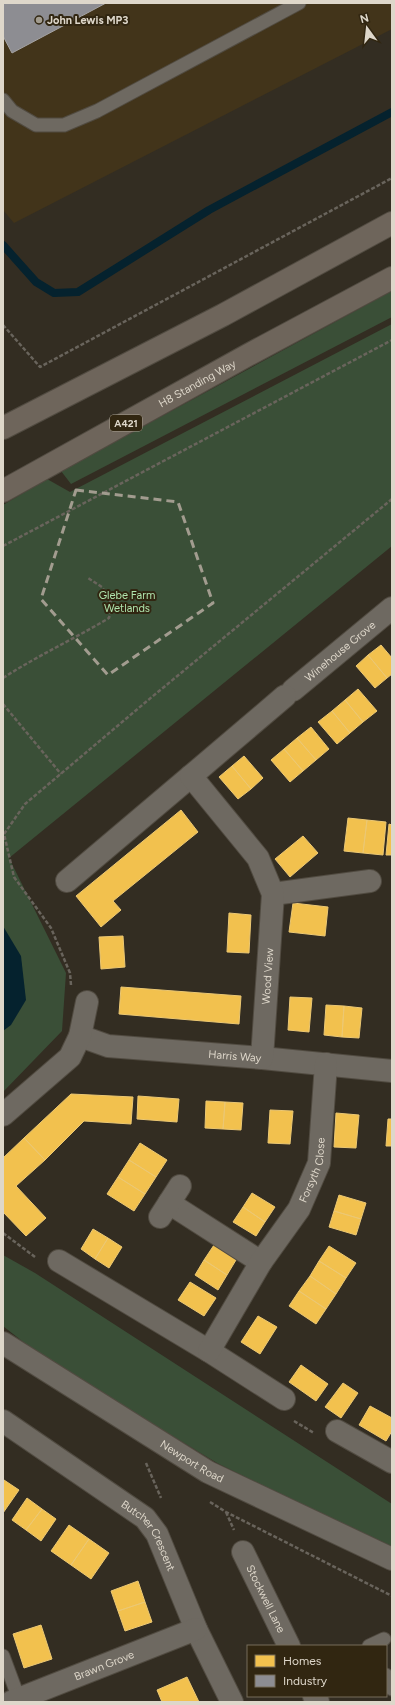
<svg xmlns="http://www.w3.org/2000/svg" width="395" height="1705" font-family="Figtree,sans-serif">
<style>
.built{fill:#42341a}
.green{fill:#3a4f37}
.water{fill:#05222e}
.homes{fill:#f2c14e;stroke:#ecc873}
.industry{fill:#8d8d92;stroke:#a5a3a3}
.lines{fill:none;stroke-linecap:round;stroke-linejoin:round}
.stream{stroke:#05222e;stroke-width:8}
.service-casing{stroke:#514b41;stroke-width:15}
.minor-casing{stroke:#514b41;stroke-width:24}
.tertiary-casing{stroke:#514b41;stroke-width:24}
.trunk-casing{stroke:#514b41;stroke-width:24}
.path{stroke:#69645c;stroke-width:2.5;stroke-dasharray:4 2;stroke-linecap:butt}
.service{stroke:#6e6961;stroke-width:13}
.minor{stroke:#6e6961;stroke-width:22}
.tertiary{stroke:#6e6961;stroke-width:22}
.trunk{stroke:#6e655b;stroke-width:22}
.marked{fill:none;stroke:#a29c8f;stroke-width:3;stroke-dasharray:8 5;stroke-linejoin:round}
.poi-dot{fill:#a29c8f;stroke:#312611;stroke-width:1.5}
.labels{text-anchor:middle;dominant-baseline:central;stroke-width:4;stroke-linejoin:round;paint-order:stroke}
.shield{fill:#312611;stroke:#aaa292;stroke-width:1}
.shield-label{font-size:10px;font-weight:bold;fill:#ded7ca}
.poi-label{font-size:11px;font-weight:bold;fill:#ded7ca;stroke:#312611;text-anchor:start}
.street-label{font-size:11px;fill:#ded7ca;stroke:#312611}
.park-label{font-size:11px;fill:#afe4ad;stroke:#312611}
</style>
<rect width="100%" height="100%" fill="#332d22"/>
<path class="built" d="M 3,3 L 392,3 L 392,29 L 14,223 L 3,210 Z"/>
<path class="green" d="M 392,291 L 392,317 L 71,484 L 61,471 Z
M 392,324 L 392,546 L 9,858 L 66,973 L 62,1031 L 3,1092 L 3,505 L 47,479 L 70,492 Z
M 3,1255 L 35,1273 L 392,1504 L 392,1549 L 217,1463 L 41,1356 L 3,1326 Z"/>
<path class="water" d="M 3,926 L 21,956 L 26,1000 L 11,1025 L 3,1031 Z"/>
<path class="homes" d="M 381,645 L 392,658 L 392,674 L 387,678 L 368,655 Z
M 368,655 L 387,678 L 375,688 L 356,666 Z
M 358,689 L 377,711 L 363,722 L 345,700 Z
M 345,700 L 363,722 L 350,733 L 332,711 Z
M 332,711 L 350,733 L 337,744 L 318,722 Z
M 311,727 L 329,749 L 316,760 L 297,738 Z
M 297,738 L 316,760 L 303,771 L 284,749 Z
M 284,749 L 303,771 L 290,782 L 271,760 Z
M 244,756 L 263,778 L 251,789 L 232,766 Z
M 232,766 L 251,789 L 238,799 L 219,777 Z
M 181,810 L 198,832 L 113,901 L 121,910 L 101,927 L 76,896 Z
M 348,818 L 367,820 L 363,853 L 344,851 Z
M 367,820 L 386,822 L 383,855 L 363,853 Z
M 389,824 L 392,825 L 392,855 L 386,855 Z
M 303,836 L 318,853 L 290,877 L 275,859 Z
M 293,903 L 328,907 L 325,936 L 289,932 Z
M 229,913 L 251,915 L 249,953 L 227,952 Z
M 123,936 L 125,967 L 101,969 L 99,937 Z
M 121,987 L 241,996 L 239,1024 L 119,1014 Z
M 290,997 L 312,998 L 309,1032 L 288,1030 Z
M 326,1005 L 344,1006 L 342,1037 L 324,1035 Z
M 344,1006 L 362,1008 L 359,1038 L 342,1037 Z
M 71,1094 L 133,1097 L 131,1124 L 84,1121 L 45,1160 L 24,1138 Z
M 138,1096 L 179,1099 L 177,1122 L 137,1119 Z
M 206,1101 L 225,1102 L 223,1129 L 205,1128 Z
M 225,1102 L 243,1103 L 241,1130 L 223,1129 Z
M 270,1110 L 293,1111 L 290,1144 L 268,1143 Z
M 336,1113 L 359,1115 L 356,1148 L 334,1147 Z
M 388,1119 L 392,1119 L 392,1146 L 386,1146 Z
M 24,1138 L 45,1160 L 16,1186 L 46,1218 L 26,1236 L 3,1212 L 3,1158 Z
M 140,1143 L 167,1160 L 156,1177 L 129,1160 Z
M 129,1160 L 156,1177 L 145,1194 L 118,1177 Z
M 118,1177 L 145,1194 L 134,1211 L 107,1194 Z
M 252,1193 L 275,1207 L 265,1222 L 243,1207 Z
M 339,1195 L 366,1203 L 361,1219 L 334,1211 Z
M 243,1207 L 265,1222 L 256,1236 L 233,1222 Z
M 334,1211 L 361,1219 L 356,1235 L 329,1227 Z
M 93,1229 L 108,1238 L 95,1259 L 81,1249 Z
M 108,1238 L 122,1247 L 109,1268 L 95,1259 Z
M 214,1245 L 236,1260 L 227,1275 L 204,1260 Z
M 329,1246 L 356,1263 L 346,1278 L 319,1261 Z
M 204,1260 L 227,1275 L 218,1290 L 195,1275 Z
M 319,1261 L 346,1278 L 336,1294 L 310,1276 Z
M 310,1276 L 336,1294 L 326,1309 L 299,1291 Z
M 190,1282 L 216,1298 L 204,1316 L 178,1300 Z
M 299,1291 L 326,1309 L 316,1324 L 289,1306 Z
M 258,1316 L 277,1327 L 260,1354 L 241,1342 Z
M 301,1365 L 328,1384 L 316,1401 L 289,1382 Z
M 343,1383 L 358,1393 L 341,1418 L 325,1407 Z
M 370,1406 L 392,1418 L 392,1431 L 386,1441 L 359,1425 Z
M 4,1480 L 19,1490 L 3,1513 L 3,1482 Z
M 27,1498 L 42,1509 L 26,1530 L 12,1520 Z
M 42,1509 L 56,1519 L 41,1541 L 26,1530 Z
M 69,1525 L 89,1539 L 71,1565 L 51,1551 Z
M 89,1539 L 109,1553 L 91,1579 L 71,1565 Z
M 138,1581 L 145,1602 L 118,1611 L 111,1591 Z
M 145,1602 L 152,1622 L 125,1631 L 118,1611 Z
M 41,1625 L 52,1659 L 24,1668 L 13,1634 Z
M 187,1677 L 199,1702 L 162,1702 L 157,1690 Z"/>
<path class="industry" d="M 3,3 L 106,3 L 12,53 L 3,36 Z"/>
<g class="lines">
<path class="stream" d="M 3,245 L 36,282 L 54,293 L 78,292 L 209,210 L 392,112"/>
<defs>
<path id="service" d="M 3,100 L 12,111 L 36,125 L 64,125 L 97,111 L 299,3
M 369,1646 L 384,1639
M 3,1656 L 19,1699
M 386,1675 L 392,1689"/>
<g id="minor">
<path id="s1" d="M 293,690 L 392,608"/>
<path d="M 67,881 L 191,776"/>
<path d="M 273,894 L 370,881"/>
<path id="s2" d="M 80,1036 L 108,1046 L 262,1058 L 392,1071"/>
<path id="s3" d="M 262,1058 L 273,894 L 258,858 L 191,776 L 285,696"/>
<path d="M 3,1115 L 70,1057 L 80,1036 L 87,1002"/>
<path d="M 169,1203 L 261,1262"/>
<path d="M 160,1217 L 180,1186"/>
<path d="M 59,1261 L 209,1351 L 284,1399"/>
<path id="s4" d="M 209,1351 L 261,1262 L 299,1209 L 319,1163 L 326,1064"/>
<path id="s5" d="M 3,1421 L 145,1518 L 157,1534 L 196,1629 L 232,1702"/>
<path d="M 337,1431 L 392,1462"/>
<path id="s6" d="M 243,1552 L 289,1646"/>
<path d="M 314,1696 L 318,1702"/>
<path id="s7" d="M 11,1702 L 196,1629"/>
</g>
<g id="tertiary">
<path id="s8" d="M 3,1343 L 208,1472 L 392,1559"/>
</g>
<g id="trunk">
<path d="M 3,428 L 223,315 L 392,223"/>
<path id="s9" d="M 3,491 L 248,355 L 392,278"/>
</g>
</defs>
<use href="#service" class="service-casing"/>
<use href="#minor" class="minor-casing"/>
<use href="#tertiary" class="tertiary-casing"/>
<use href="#trunk" class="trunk-casing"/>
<path class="path" d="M 3,325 L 40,367 L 392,178
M 3,546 L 392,340
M 3,678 C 37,656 74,639 109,618 L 112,604 L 102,587 L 88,578
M 3,704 L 61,774
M 71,985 L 70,973 L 51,928 L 14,877 L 4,834 L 25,804 L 147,701 L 392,499
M 3,1233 L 35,1257
M 294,1421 L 314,1433
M 146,1463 L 161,1498
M 210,1502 L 226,1512 L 392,1596
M 226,1512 L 234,1530"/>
<use href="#service" class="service"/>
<use href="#minor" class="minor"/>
<use href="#tertiary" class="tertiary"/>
<use href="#trunk" class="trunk"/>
</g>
<path class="marked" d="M 76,490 L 178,502 L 213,603 L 108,675 L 41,599 Z"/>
<circle class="poi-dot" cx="39" cy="20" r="4"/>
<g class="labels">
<rect class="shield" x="110" y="415" width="32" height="16" rx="3"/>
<g class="shield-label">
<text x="126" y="423">A421</text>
</g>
<g class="poi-label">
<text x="47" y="20">John Lewis MP3</text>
</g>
<g class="street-label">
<text stroke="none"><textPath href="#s9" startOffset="222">H8 Standing Way</textPath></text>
<text stroke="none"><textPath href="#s1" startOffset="61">Winehouse Grove</textPath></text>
<text stroke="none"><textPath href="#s3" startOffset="82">Wood View</textPath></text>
<text stroke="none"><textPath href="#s2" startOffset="157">Harris Way</textPath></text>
<text stroke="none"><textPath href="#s4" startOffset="210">Forsyth Close</textPath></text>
<text stroke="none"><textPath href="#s8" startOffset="223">Newport Road</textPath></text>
<text stroke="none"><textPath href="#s5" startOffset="188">Butcher Crescent</textPath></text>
<text stroke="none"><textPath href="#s6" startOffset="52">Stockwell Lane</textPath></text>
<text stroke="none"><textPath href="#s7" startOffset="100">Brawn Grove</textPath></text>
</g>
<g class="park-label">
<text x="127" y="595">Glebe Farm<tspan x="127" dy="13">Wetlands</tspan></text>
</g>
</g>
<rect width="395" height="1705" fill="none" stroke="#ded7ca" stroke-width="8"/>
<rect x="247" y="1645" width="140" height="52" fill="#312611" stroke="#766d5b"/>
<rect x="255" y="1655" width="20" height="12" fill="#f2c14e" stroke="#766d5b"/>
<text x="283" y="1665" font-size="12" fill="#ded7ca">Homes</text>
<rect x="255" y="1675" width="20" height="12" fill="#8d8d92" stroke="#766d5b"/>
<text x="283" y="1685" font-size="12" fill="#ded7ca">Industry</text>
<g transform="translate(367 28) rotate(345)" stroke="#312611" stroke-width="3" paint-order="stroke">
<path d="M0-3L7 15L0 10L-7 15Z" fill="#ded7ca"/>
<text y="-6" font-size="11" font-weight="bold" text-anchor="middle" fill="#ded7ca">N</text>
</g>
</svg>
